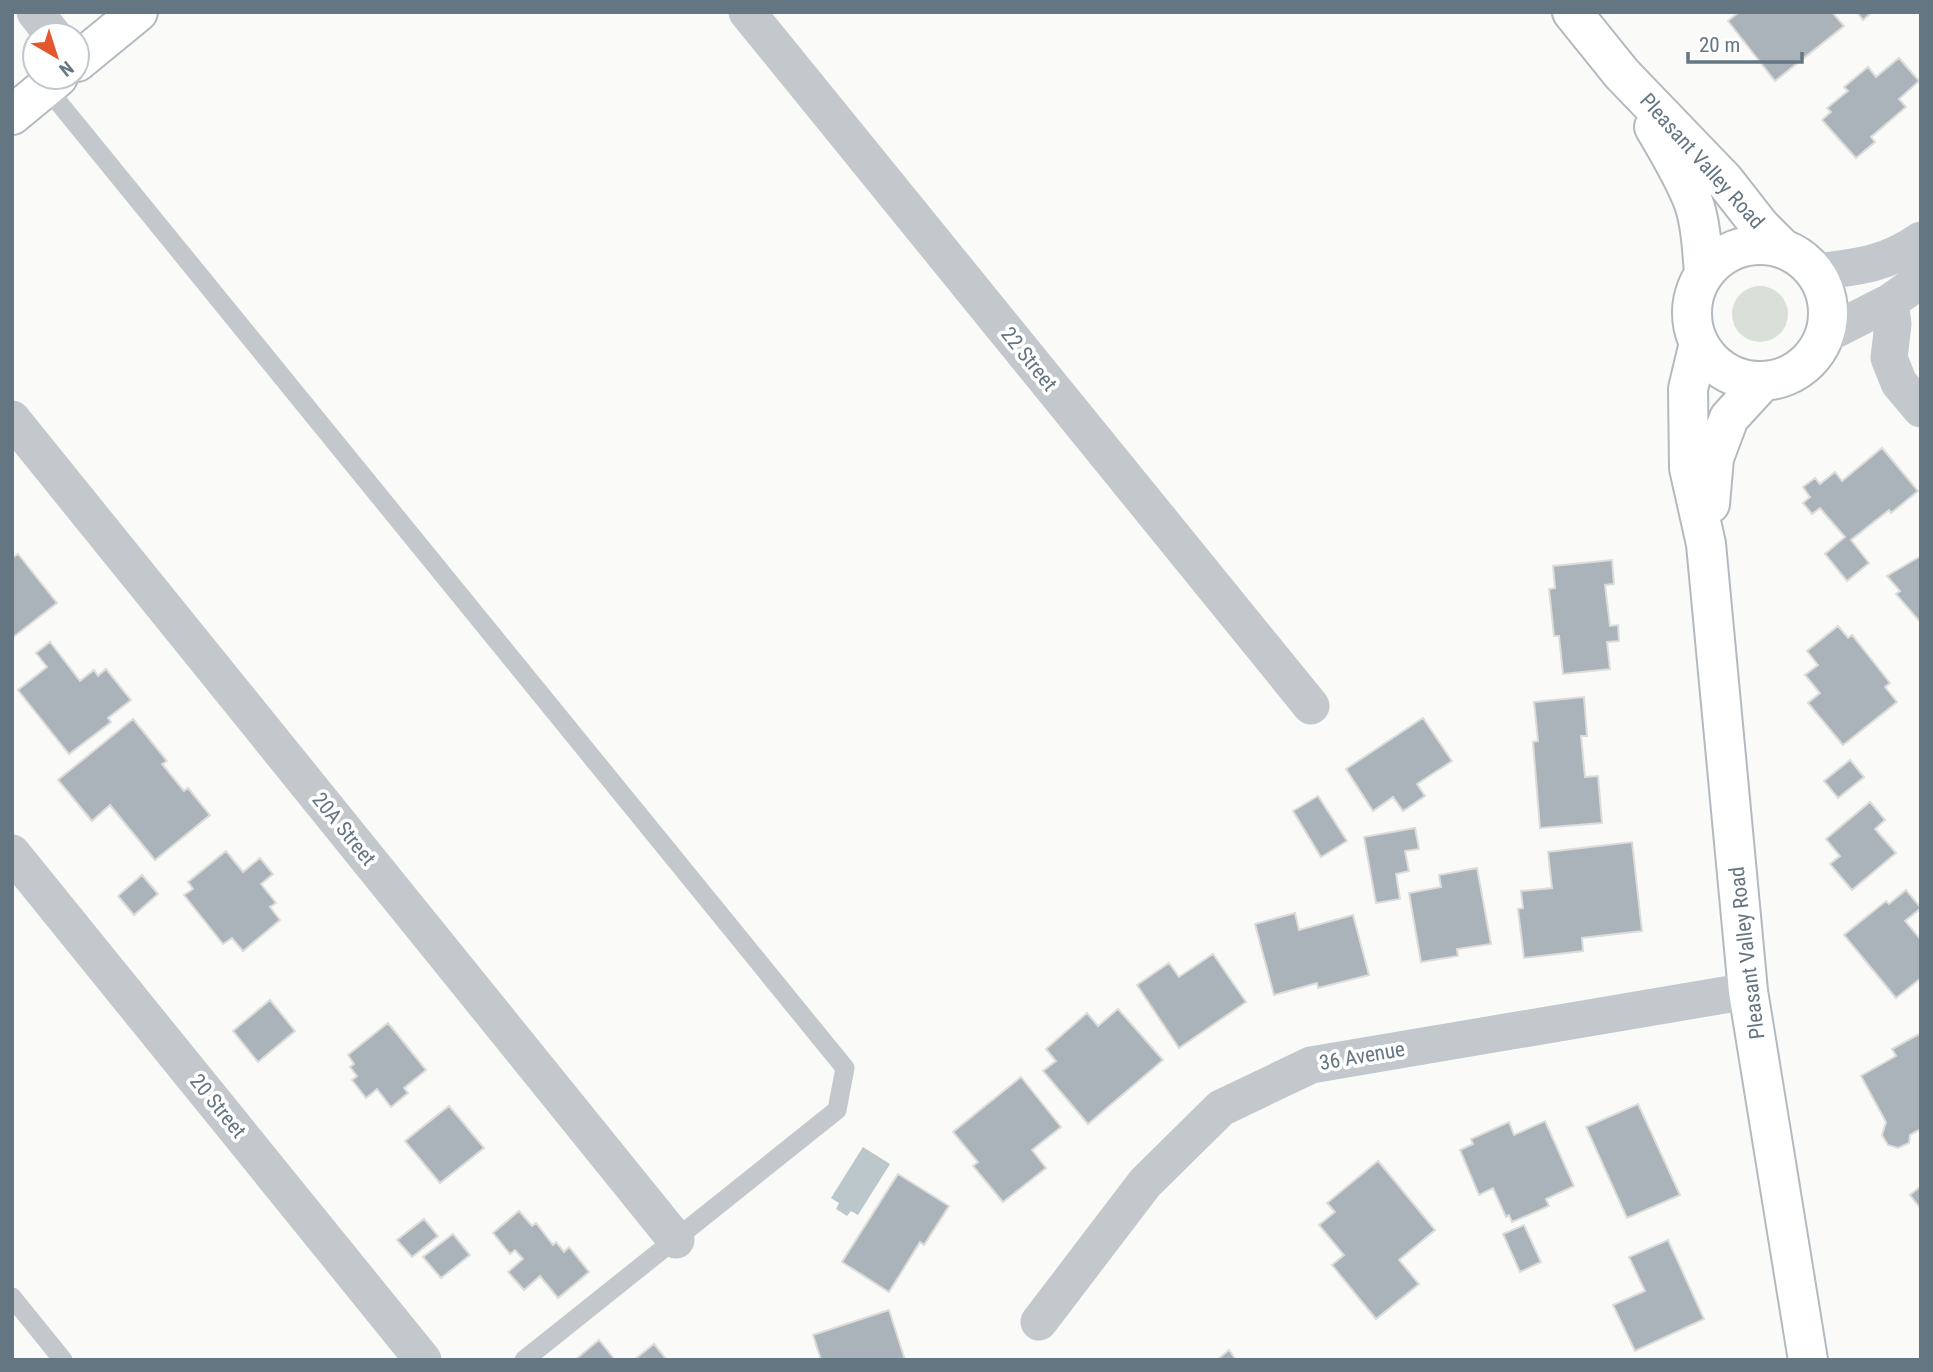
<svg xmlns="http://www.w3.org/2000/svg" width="1933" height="1372" font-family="'Roboto Condensed',sans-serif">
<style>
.green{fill:#dadfd7}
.water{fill:#bbc7cb}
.building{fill:#aab3b9;stroke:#dcdcda;stroke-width:2}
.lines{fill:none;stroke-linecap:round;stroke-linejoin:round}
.secondary-casing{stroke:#b3babf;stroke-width:42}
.lane{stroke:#c3c8cc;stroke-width:19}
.street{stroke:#c3c8cc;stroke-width:37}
.secondary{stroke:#fff;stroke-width:38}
.labels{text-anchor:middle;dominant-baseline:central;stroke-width:7;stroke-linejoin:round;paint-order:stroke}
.street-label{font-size:21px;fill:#657683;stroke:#fff}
</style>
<rect width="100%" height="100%" fill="#fafaf8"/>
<path class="green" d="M1732 314a28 28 0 1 1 56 0a28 28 0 1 1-56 0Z"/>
<path class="water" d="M 863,1147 L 890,1164 L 858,1215 L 851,1211 L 847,1216 L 836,1209 L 839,1203 L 831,1198 Z"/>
<path class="building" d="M 1739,12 L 1832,12 L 1844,26 L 1775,81 L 1728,21 Z
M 1857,12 L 1872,12 L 1863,20 Z
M 1899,58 L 1919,81 L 1899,99 L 1906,107 L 1871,137 L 1875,142 L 1856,158 L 1822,120 L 1831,112 L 1827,108 L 1848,91 L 1844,87 L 1868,67 L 1876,77 Z
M 1882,448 L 1918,491 L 1891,513 L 1889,510 L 1851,540 L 1869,563 L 1847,581 L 1825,554 L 1845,537 L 1820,508 L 1812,514 L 1803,503 L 1810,497 L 1803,487 L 1815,478 L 1820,484 L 1835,472 L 1842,481 Z
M 18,554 L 57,603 L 12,638 L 12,558 Z
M 1921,556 L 1921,623 L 1896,594 L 1900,591 L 1887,576 Z
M 1612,560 L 1614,584 L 1605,585 L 1610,626 L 1618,625 L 1619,641 L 1607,642 L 1610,669 L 1563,674 L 1559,636 L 1554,636 L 1549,589 L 1555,588 L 1553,566 Z
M 1838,626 L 1848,638 L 1852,635 L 1890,683 L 1885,687 L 1897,702 L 1843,745 L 1808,703 L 1820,693 L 1805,675 L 1818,665 L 1807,651 Z
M 50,642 L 80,681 L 94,670 L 98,676 L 106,669 L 131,700 L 108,718 L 111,722 L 69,754 L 18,690 L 47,667 L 36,653 Z
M 1584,697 L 1587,736 L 1581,736 L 1585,777 L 1598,776 L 1602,823 L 1540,828 L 1533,742 L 1538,741 L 1534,702 Z
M 1423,718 L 1452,761 L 1417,784 L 1425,796 L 1403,811 L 1393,797 L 1373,811 L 1346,769 Z
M 133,719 L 167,761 L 162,764 L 184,791 L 188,788 L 210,815 L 155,860 L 110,805 L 92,821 L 58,780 Z
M 1850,760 L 1864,777 L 1838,798 L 1824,781 Z
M 1318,796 L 1347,841 L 1321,857 L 1293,811 Z
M 1870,802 L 1885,820 L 1875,829 L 1896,853 L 1852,890 L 1830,864 L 1840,856 L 1826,839 Z
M 1415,828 L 1419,849 L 1405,851 L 1409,871 L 1396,874 L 1400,899 L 1376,903 L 1364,837 Z
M 1632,842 L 1642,931 L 1582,938 L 1583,951 L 1524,958 L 1518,909 L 1523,908 L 1521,891 L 1552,888 L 1548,852 Z
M 226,851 L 243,872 L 260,858 L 273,874 L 261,884 L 276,903 L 270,907 L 280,920 L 243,951 L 232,938 L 223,944 L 184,895 L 193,889 L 188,882 Z
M 1477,868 L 1491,944 L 1457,949 L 1458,956 L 1421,962 L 1409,893 L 1441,887 L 1439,875 Z
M 142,875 L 158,894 L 134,915 L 118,896 Z
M 1906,890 L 1921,908 L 1905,921 L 1921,940 L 1921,978 L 1896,998 L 1844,935 L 1886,901 L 1889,904 Z
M 1295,913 L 1299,930 L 1353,915 L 1369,975 L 1318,988 L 1317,983 L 1274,995 L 1255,924 Z
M 1213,954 L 1246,1002 L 1179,1048 L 1137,985 L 1169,963 L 1179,977 Z
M 270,1000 L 295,1031 L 258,1062 L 233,1031 Z
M 1118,1009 L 1163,1060 L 1088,1124 L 1043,1071 L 1056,1061 L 1046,1049 L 1087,1013 L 1098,1026 Z
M 388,1023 L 426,1070 L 404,1088 L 408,1093 L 391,1107 L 377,1089 L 366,1098 L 352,1080 L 357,1076 L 350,1067 L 354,1064 L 348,1055 Z
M 1921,1033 L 1921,1129 L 1910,1135 L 1909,1143 L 1898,1148 L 1888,1145 L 1882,1135 L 1886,1122 L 1861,1076 L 1896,1056 L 1892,1049 Z
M 1021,1077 L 1061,1127 L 1032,1150 L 1046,1168 L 1003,1202 L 973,1166 L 978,1162 L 953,1132 Z
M 1638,1104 L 1680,1195 L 1627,1218 L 1586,1127 Z
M 449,1106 L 484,1148 L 440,1183 L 405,1141 Z
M 1545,1121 L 1574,1186 L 1546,1199 L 1549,1206 L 1512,1222 L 1509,1215 L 1506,1217 L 1493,1188 L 1479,1195 L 1460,1150 L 1473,1144 L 1471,1139 L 1509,1122 L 1514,1135 Z
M 1378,1161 L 1435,1230 L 1399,1260 L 1419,1284 L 1376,1319 L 1332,1265 L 1344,1255 L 1319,1225 L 1335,1212 L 1327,1203 Z
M 898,1174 L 949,1206 L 924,1245 L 920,1242 L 889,1292 L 842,1262 Z
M 1921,1186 L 1921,1209 L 1910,1195 Z
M 519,1211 L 532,1226 L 536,1223 L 553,1245 L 556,1242 L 564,1252 L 569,1247 L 589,1272 L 558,1298 L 540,1276 L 524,1290 L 508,1272 L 523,1259 L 515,1250 L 510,1254 L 493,1233 Z
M 424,1219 L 438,1236 L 412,1257 L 397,1240 Z
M 1524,1225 L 1541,1262 L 1520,1272 L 1503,1234 Z
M 453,1234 L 470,1255 L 441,1278 L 423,1257 Z
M 1668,1240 L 1704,1319 L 1635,1351 L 1613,1305 L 1645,1291 L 1629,1257 Z
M 889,1310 L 905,1360 L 821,1360 L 813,1335 Z
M 599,1340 L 615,1360 L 575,1360 Z
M 654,1344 L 667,1360 L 634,1360 Z
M 1229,1350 L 1236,1360 L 1217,1360 Z"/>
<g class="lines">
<defs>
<path id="secondary" d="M 1572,12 L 1622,74 L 1724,180 L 1760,226 L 1781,247
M 77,62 L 138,12
M 12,115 L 58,77
M 1654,127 C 1668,151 1683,175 1693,201 C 1701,223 1702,249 1704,273
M1692 313a68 68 0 1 1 136 0a68 68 0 1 1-136 0Z
M 1699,343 L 1688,389 L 1689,468 L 1706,544 L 1748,991 L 1808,1360
M 1710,504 L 1714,458 L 1729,418 L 1763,381"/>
</defs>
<use href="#secondary" class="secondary-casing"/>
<path class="lane" d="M 46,87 L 845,1068 L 837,1110 L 524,1360
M 12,1297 L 63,1360"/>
<path class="street" d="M 35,12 L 53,35
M 747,12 L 1311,706
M 1816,272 C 1857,267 1885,265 1921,240
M 1890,302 L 1893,324 L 1889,358 L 1899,383 L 1921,409
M 1825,335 L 1890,302 L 1921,280
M 12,419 L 676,1240
M 12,853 L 423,1360
M 1039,1322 L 1145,1183 L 1221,1108 L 1311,1065 L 1748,991"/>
<use href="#secondary" class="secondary"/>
</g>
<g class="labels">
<g class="street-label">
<text transform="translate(1702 161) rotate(48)">Pleasant Valley Road</text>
<text transform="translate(1029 359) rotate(51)">22 Street</text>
<text transform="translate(344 829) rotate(51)">20A Street</text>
<text transform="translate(1747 953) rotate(-97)">Pleasant Valley Road</text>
<text transform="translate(1362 1056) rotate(-10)">36 Avenue</text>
<text transform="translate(218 1106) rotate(51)">20 Street</text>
</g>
</g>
<rect width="1933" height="1372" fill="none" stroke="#657683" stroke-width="28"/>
<g transform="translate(56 56) rotate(141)"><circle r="33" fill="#ffffff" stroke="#c1c8cd" stroke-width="2"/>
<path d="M0-5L12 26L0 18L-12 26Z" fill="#e4572e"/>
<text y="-10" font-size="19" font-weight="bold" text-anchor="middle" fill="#657683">N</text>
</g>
<path d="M1688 52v10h114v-10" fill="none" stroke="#657683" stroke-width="3.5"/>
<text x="1699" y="52" font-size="21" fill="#657683" stroke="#ffffff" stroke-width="5" paint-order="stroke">20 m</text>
</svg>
